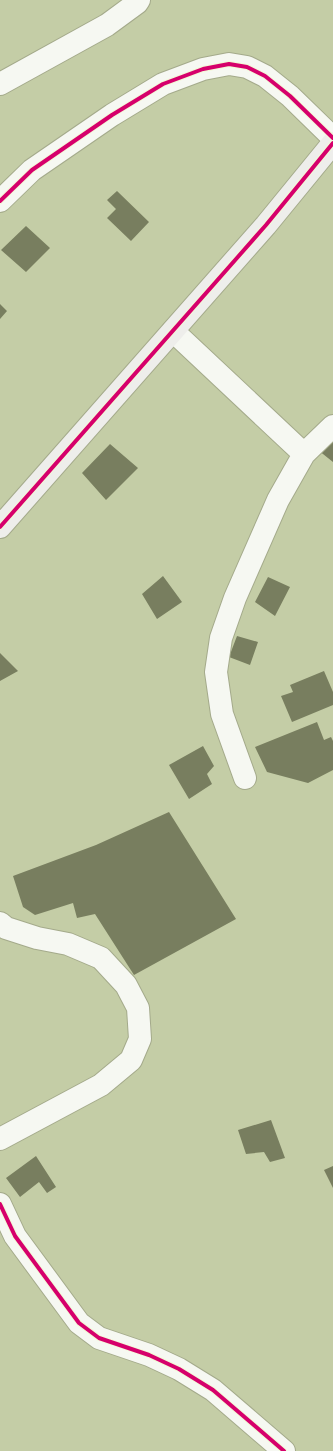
<svg xmlns="http://www.w3.org/2000/svg" width="333" height="1451" font-family="'Varela Round',sans-serif">
<style>
.building{fill:#787e5f}
.lines{fill:none;stroke-linecap:round;stroke-linejoin:round}
.street-casing{stroke:#a4aa8b;stroke-width:24}
.secondary-casing{stroke:#a4aa8b;stroke-width:24}
.street{stroke:#f6f8f2;stroke-width:22}
.secondary{stroke:#eeeeeb;stroke-width:22}
.cycleway-casing{stroke:#f1f9d6;stroke-width:6}
.cycleway{stroke:#d6006c;stroke-width:4}
</style>
<rect width="100%" height="100%" fill="#c4cda6"/>
<path class="building" d="M 117,191 L 149,222 L 131,241 L 107,218 L 116,209 L 107,200 Z
M 26,226 L 50,248 L 26,272 L 1,250 Z
M 0,304 L 7,311 L 0,319 Z
M 333,433 L 333,462 L 318,450 Z
M 110,444 L 138,468 L 106,500 L 82,473 Z
M 163,576 L 182,602 L 157,619 L 142,594 Z
M 268,577 L 290,587 L 275,616 L 255,602 Z
M 237,636 L 258,642 L 250,665 L 229,657 Z
M 0,653 L 18,671 L 0,681 Z
M 324,671 L 333,692 L 333,705 L 292,722 L 281,696 L 293,692 L 290,685 Z
M 317,722 L 324,740 L 331,737 L 333,741 L 333,770 L 308,783 L 267,772 L 255,747 Z
M 203,746 L 214,766 L 207,774 L 212,784 L 189,799 L 169,765 Z
M 169,812 L 236,919 L 134,975 L 95,914 L 77,918 L 73,903 L 35,915 L 23,907 L 13,876 L 96,845 Z
M 271,1120 L 285,1158 L 270,1162 L 264,1152 L 246,1154 L 238,1130 Z
M 36,1156 L 56,1187 L 47,1193 L 39,1182 L 20,1197 L 6,1178 Z
M 333,1166 L 333,1188 L 324,1170 Z"/>
<g class="lines">
<defs>
<path id="street" d="M 0,84 L 107,25 L 137,3 L 139,0
M 0,201 L 32,170 L 112,115 L 163,84 L 203,69 L 229,64 L 247,67 L 265,76 L 290,96 L 333,138
M 173,331 L 304,454 L 333,426
M 245,778 L 222,714 L 216,672 L 221,638 L 235,598 L 278,500 L 304,454
M 0,923 L 6,928 L 37,938 L 68,944 L 101,958 L 126,985 L 138,1008 L 140,1039 L 131,1060 L 101,1085 L 0,1139
M 0,1204 L 15,1236 L 79,1323 L 99,1338 L 149,1355 L 179,1369 L 213,1390 L 284,1451"/>
<path id="secondary" d="M 0,527 L 266,225 L 333,143"/>
</defs>
<use href="#street" class="street-casing"/>
<use href="#secondary" class="secondary-casing"/>
<use href="#street" class="street"/>
<use href="#secondary" class="secondary"/>
<defs>
<path id="cycleway" d="M 0,201 L 32,170 L 112,115 L 163,84 L 203,69 L 229,64 L 247,67 L 265,76 L 290,96 L 333,138
M 0,527 L 266,225 L 333,143
M 0,1204 L 15,1236 L 79,1323 L 99,1338 L 149,1355 L 179,1369 L 213,1390 L 284,1451"/>
</defs>
<use href="#cycleway" class="cycleway-casing"/>
<use href="#cycleway" class="cycleway"/>
</g>
</svg>
